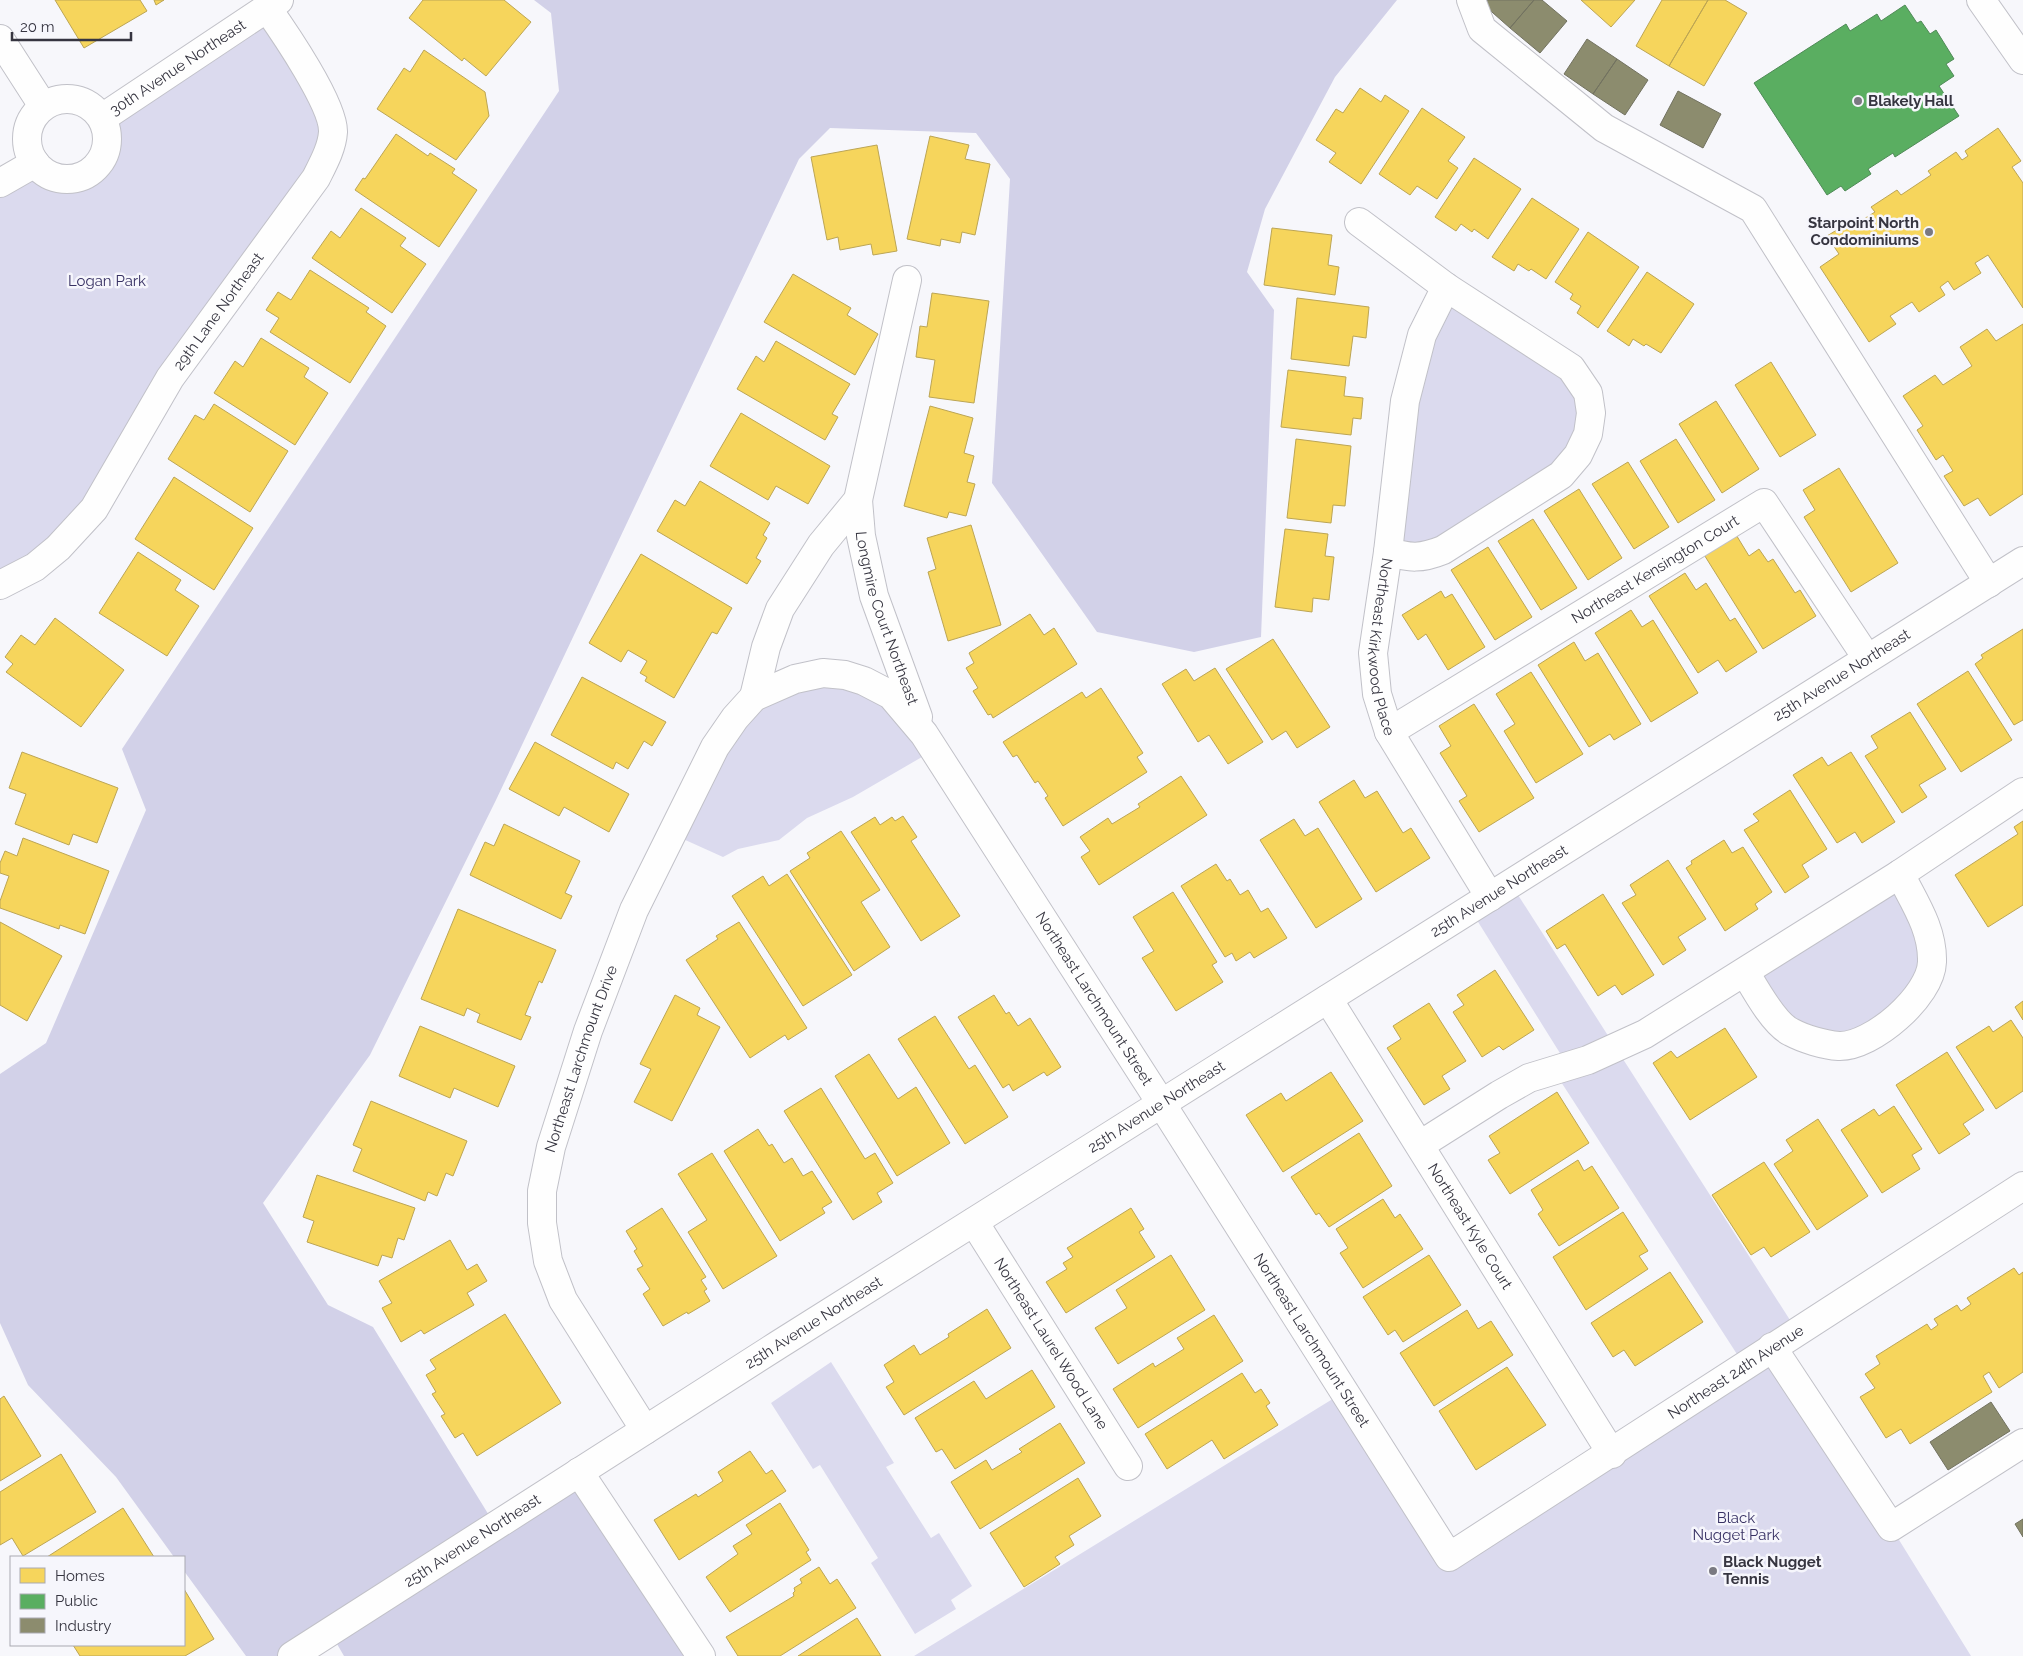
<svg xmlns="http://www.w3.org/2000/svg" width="2023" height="1656" font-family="Raleway,sans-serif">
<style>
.green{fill:#dbdaee}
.forest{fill:#d2d1e8}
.homes{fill:#f6d55c;stroke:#bca554}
.public{fill:#5aae61;stroke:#4f8a57}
.industry{fill:#8c8c6e;stroke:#727260}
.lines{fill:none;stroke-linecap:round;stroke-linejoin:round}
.minor-casing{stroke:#c1c1c8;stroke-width:30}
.minor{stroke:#fefefe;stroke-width:28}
.poi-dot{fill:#7a7981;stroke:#f6f6fc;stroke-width:2}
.labels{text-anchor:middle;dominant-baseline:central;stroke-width:5;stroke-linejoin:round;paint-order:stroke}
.street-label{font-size:15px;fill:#363540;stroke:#f6f6fc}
.poi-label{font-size:15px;font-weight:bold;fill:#363540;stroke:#f6f6fc;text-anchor:start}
.park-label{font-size:15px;fill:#383264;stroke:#f6f6fc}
</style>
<rect width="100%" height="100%" fill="#f7f7fb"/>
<path class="green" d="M 267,8 L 333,132 L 94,509 L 0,585 L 0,183 C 13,180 29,174 42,173 C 47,173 52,177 57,179 C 91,187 108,160 107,130 Z
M 1446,287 L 1588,393 L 1578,455 L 1443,550 L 1388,552 L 1405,401 Z
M 864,681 L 934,750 L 853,797 L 807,818 L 779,840 L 738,849 L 723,857 L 672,834 L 754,697 Z
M 1900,874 L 1932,963 L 1898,1018 L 1815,1041 L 1745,972 Z
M 1511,884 L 1797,1331 L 1772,1347 L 1891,1527 L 1971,1656 L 914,1656 L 1344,1392 L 1449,1557 L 1744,1365 L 1554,1071 L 1568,1066 L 1470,909 Z
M 831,1362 L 894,1463 L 886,1467 L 931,1538 L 939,1533 L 972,1586 L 951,1600 L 956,1609 L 915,1634 L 871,1563 L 878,1558 L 820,1465 L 813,1469 L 771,1403 Z"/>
<path class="forest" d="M 534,0 L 1397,0 L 1335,77 L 1265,209 L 1247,272 L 1274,310 L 1261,637 L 1194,652 L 1097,632 L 992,483 L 1010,179 L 976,133 L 830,128 L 799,159 L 496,800 L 370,1055 L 263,1203 L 328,1305 L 373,1327 L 495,1525 L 579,1472 L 701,1656 L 344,1656 L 330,1632 L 292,1656 L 246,1656 L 184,1571 L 184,1557 L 174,1557 L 116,1477 L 28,1385 L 0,1323 L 0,1074 L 46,1043 L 146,810 L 122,749 L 559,91 L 551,13 Z"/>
<path class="homes" d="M 55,0 L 140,0 L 147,11 L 84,48 Z
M 154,0 L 164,0 L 156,5 Z
M 423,0 L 504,0 L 531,22 L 486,76 L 464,58 L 462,61 L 409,18 Z
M 1581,0 L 1635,0 L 1611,27 Z
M 1662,0 L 1708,0 L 1669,66 L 1636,46 Z
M 1708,0 L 1725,0 L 1747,13 L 1704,86 L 1669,66 Z
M 424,50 L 485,92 L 489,116 L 456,160 L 377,109 L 404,68 L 410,72 Z
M 1360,88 L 1381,102 L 1385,95 L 1409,111 L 1361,184 L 1329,162 L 1336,153 L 1316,140 L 1336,109 L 1343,113 Z
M 1422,108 L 1465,137 L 1448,161 L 1458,168 L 1437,199 L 1417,186 L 1410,195 L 1379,174 Z
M 1998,128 L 2021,161 L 2012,167 L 2023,183 L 2023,308 L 1988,255 L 1975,263 L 1981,273 L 1954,290 L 1948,281 L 1940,287 L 1945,295 L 1919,312 L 1912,302 L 1890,316 L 1896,324 L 1869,342 L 1820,267 L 1839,254 L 1827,236 L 1848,223 L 1851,227 L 1875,212 L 1871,207 L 1897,190 L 1901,195 L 1931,175 L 1928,171 L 1956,152 L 1962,160 L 1968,156 L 1965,151 Z
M 396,134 L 428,156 L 430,153 L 455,169 L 452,173 L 477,190 L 439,247 L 355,190 L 363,178 L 365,179 Z
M 930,136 L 969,145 L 965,159 L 990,164 L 975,235 L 962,232 L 960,243 L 941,239 L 940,246 L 907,239 Z
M 877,145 L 897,251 L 873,255 L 871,244 L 840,250 L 838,237 L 827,240 L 811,157 Z
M 1474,158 L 1521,189 L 1488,239 L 1474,229 L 1472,232 L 1461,224 L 1456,231 L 1435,217 Z
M 1532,198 L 1579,229 L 1546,279 L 1531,269 L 1529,271 L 1518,264 L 1514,271 L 1492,257 Z
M 361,208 L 406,238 L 400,246 L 426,264 L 392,313 L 312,258 L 331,231 L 340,238 Z
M 1272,228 L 1332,235 L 1328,265 L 1339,267 L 1335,295 L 1264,285 Z
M 1588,232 L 1639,267 L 1598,328 L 1577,313 L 1581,306 L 1570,299 L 1573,294 L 1555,282 Z
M 310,270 L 369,308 L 366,312 L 386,326 L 350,383 L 270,332 L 279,318 L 266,310 L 278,292 L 291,300 Z
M 1647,272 L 1694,304 L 1661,353 L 1646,344 L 1644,346 L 1633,339 L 1629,346 L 1607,331 Z
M 793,274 L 851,308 L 847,315 L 878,334 L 855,375 L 764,322 Z
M 932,293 L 989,301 L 974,403 L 929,397 L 935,360 L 916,357 L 920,326 L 927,327 Z
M 1297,298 L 1369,307 L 1366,338 L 1353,336 L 1349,366 L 1291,359 Z
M 2023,324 L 2023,494 L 1990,516 L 1978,498 L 1964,506 L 1944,476 L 1953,471 L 1943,455 L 1936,460 L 1917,430 L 1923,426 L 1903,396 L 1935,375 L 1943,385 L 1972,366 L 1960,347 L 1987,329 L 1996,341 Z
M 261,338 L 309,368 L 304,377 L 328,393 L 295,445 L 214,393 L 235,361 L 243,367 Z
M 776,341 L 850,384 L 832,414 L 838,417 L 825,440 L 737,389 L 756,356 L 764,362 Z
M 1771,362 L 1816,435 L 1780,457 L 1735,385 Z
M 1288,370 L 1346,377 L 1344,396 L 1363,398 L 1361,419 L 1353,418 L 1351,435 L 1281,427 Z
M 1716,401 L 1759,469 L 1722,493 L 1679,424 Z
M 214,404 L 288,451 L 250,512 L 168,459 L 195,415 L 204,420 Z
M 930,406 L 973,418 L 964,453 L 974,456 L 967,482 L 975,484 L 966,516 L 949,512 L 947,518 L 904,506 Z
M 741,413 L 830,466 L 808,504 L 776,486 L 768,500 L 710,466 Z
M 1296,439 L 1351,446 L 1345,506 L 1333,505 L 1331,523 L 1287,518 Z
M 1676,439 L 1715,500 L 1678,523 L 1640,461 Z
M 1628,462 L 1669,527 L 1634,549 L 1592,484 Z
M 1839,468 L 1898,563 L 1851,592 L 1804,517 L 1815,510 L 1803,490 Z
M 174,477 L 253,528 L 214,590 L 135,539 Z
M 700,481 L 770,523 L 763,535 L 767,538 L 756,558 L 761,561 L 747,584 L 657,531 L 675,500 L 685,506 Z
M 1579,489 L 1622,558 L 1588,580 L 1544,511 Z
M 1533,519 L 1577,588 L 1541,610 L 1498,541 Z
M 971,525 L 1001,625 L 948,641 L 928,572 L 936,569 L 927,538 Z
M 1285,529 L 1328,534 L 1325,556 L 1334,557 L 1329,600 L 1313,598 L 1312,612 L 1275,607 Z
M 1735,533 L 1749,556 L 1759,549 L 1768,562 L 1773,559 L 1795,593 L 1800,590 L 1816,616 L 1763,649 L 1703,553 Z
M 1488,547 L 1532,617 L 1495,640 L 1451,570 Z
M 138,552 L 181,580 L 175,590 L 199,606 L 167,656 L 99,613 Z
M 641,554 L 732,608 L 717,634 L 712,632 L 674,698 L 645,681 L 647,677 L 640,673 L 647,661 L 628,650 L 621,662 L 589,643 Z
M 1685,573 L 1696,590 L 1706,583 L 1730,621 L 1735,618 L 1757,652 L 1726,672 L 1718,660 L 1698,673 L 1649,596 Z
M 1441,591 L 1445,598 L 1452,594 L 1485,647 L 1448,670 L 1426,634 L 1418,640 L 1402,615 Z
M 1631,610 L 1642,627 L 1653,620 L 1698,693 L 1651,722 L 1595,633 Z
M 1030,614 L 1044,635 L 1054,628 L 1077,664 L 993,718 L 991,714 L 988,715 L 973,691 L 978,688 L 966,668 L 974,663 L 969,653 Z
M 55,618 L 124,670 L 81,727 L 6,672 L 13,664 L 5,657 L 21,635 L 35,645 Z
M 2023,629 L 2023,720 L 2014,725 L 1975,664 L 1983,658 L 1981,655 Z
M 1273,639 L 1330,727 L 1297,748 L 1286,731 L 1272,740 L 1226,669 Z
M 1574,642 L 1585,661 L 1598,653 L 1641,724 L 1614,740 L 1610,734 L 1589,747 L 1538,665 Z
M 1215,668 L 1263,742 L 1228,764 L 1209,735 L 1198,742 L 1162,684 L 1186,669 L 1194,681 Z
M 1968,671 L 2012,740 L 1961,772 L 1917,704 Z
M 1531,672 L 1583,754 L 1536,783 L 1504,731 L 1515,724 L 1496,694 Z
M 582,677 L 666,722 L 652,746 L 644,741 L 628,769 L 616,762 L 613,769 L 551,735 Z
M 1101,688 L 1143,753 L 1137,757 L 1147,772 L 1063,826 L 1045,798 L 1048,796 L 1038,781 L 1035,783 L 1017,755 L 1013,757 L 1003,742 L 1082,692 L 1086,698 Z
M 1474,704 L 1534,798 L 1479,832 L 1459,801 L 1467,796 L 1440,753 L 1451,746 L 1439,726 Z
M 1910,712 L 1946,769 L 1919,785 L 1927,797 L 1902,813 L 1865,756 L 1878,748 L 1871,736 Z
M 535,742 L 629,794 L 609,832 L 564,807 L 559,816 L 509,789 Z
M 22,752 L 118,788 L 97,843 L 73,834 L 69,845 L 15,824 L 26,794 L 9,788 Z
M 1851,752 L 1895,822 L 1862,843 L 1855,832 L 1837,843 L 1793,775 L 1822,757 L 1828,766 Z
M 1181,776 L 1207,815 L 1099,885 L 1081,857 L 1090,851 L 1080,837 L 1108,818 L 1112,824 L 1140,807 L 1138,804 Z
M 1354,780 L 1365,798 L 1377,791 L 1403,833 L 1411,828 L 1430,858 L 1376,892 L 1319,802 Z
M 1790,790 L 1827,849 L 1802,865 L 1809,877 L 1785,893 L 1744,830 L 1759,821 L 1753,814 Z
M 903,816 L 917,837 L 911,841 L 960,916 L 921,941 L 851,832 L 875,817 L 880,825 L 892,817 L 895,821 Z
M 1294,819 L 1305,836 L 1318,828 L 1362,899 L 1316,928 L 1260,840 Z
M 2023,821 L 2023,905 L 1988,927 L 1955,875 L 2018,834 L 2014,827 Z
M 504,824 L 580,861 L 565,893 L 572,896 L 561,919 L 470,875 L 485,842 L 494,846 Z
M 841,831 L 880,890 L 861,902 L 890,947 L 854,971 L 790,871 L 810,858 L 807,853 Z
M 23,838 L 109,871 L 85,934 L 60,925 L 59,929 L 0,908 L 0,901 L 9,876 L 0,873 L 0,863 L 5,851 L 17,856 Z
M 1724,840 L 1732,853 L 1743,847 L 1772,892 L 1755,904 L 1758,909 L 1725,931 L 1686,868 L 1692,864 L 1691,861 Z
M 1668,860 L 1706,919 L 1678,937 L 1686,950 L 1663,965 L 1622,903 L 1636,895 L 1630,885 Z
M 1216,864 L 1227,881 L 1230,879 L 1240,895 L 1248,890 L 1261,912 L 1268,908 L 1287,938 L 1254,958 L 1250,952 L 1236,961 L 1232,953 L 1225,957 L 1181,886 Z
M 787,874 L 852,975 L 803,1006 L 732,896 L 763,876 L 769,886 Z
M 1173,892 L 1217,962 L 1212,965 L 1223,982 L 1176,1011 L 1142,958 L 1154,951 L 1133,917 Z
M 1603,894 L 1654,975 L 1622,995 L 1615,985 L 1598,996 L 1565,944 L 1557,949 L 1546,931 Z
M 458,909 L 556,950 L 542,983 L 539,981 L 525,1015 L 531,1017 L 521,1040 L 477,1022 L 480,1014 L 467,1008 L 464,1016 L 421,999 Z
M 0,922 L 62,956 L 27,1021 L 0,1005 Z
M 739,922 L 807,1028 L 788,1040 L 785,1035 L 750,1058 L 686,960 L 718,939 L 716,936 Z
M 1495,970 L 1534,1030 L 1503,1050 L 1499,1046 L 1482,1057 L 1453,1012 L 1464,1005 L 1457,995 Z
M 675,995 L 700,1008 L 697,1015 L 720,1027 L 672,1121 L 634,1102 L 651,1069 L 640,1064 Z
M 994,995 L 1006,1014 L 1009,1012 L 1018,1026 L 1030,1018 L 1061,1067 L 1047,1076 L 1044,1072 L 1013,1091 L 1009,1084 L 1003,1088 L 958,1017 Z
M 2023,1001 L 2023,1020 L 2015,1007 Z
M 1429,1003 L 1466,1061 L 1442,1076 L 1450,1089 L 1424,1105 L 1387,1048 L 1401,1039 L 1393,1026 Z
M 935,1016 L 969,1069 L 975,1065 L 1008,1117 L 965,1144 L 898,1039 Z
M 2011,1020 L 2023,1038 L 2023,1091 L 1996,1109 L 1956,1047 L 1989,1026 L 1993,1032 Z
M 420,1026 L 515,1066 L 498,1107 L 454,1088 L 450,1098 L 399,1076 Z
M 1725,1028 L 1757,1077 L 1690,1120 L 1653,1063 L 1671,1051 L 1677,1058 Z
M 1947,1052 L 1984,1110 L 1963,1124 L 1970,1134 L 1939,1154 L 1896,1085 Z
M 869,1054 L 898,1099 L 916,1087 L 950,1143 L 897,1176 L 835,1076 Z
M 1331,1072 L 1363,1121 L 1283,1172 L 1246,1115 L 1281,1093 L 1286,1101 Z
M 821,1088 L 865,1159 L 875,1153 L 893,1183 L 877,1193 L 882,1202 L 853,1220 L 784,1111 Z
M 1557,1092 L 1589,1143 L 1510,1194 L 1488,1160 L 1500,1153 L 1489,1136 Z
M 371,1101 L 467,1141 L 453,1176 L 446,1173 L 437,1196 L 428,1192 L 425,1201 L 353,1171 L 362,1149 L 353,1145 Z
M 1894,1106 L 1922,1149 L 1912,1155 L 1920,1169 L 1882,1193 L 1841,1130 L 1874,1109 L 1879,1116 Z
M 1818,1119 L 1868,1196 L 1817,1230 L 1774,1164 L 1793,1151 L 1786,1140 Z
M 758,1129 L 769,1146 L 772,1144 L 784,1163 L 792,1158 L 803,1176 L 812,1171 L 832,1202 L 822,1208 L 825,1213 L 780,1241 L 724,1151 Z
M 1359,1133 L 1392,1186 L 1329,1227 L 1319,1213 L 1316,1215 L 1291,1177 Z
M 712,1153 L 777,1256 L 723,1289 L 688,1232 L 707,1220 L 678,1174 Z
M 1578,1160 L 1584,1171 L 1592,1166 L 1619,1208 L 1559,1246 L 1538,1214 L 1543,1210 L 1531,1190 Z
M 1764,1162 L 1810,1232 L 1771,1257 L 1764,1247 L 1751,1255 L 1712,1195 Z
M 317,1175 L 415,1208 L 404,1240 L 398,1238 L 392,1258 L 382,1255 L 378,1266 L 307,1242 L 314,1221 L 303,1217 Z
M 1383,1199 L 1395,1218 L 1400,1214 L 1423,1249 L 1363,1288 L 1340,1253 L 1348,1248 L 1336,1229 Z
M 662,1208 L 706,1277 L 701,1280 L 707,1289 L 704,1291 L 710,1301 L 688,1314 L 687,1312 L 663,1326 L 643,1294 L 650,1289 L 637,1269 L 643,1266 L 634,1251 L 637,1249 L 626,1231 Z
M 1131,1208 L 1144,1229 L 1139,1232 L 1155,1257 L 1066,1313 L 1046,1282 L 1067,1269 L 1063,1263 L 1073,1257 L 1067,1248 Z
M 1623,1212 L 1648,1251 L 1639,1256 L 1648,1269 L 1586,1310 L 1553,1257 Z
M 450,1240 L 467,1270 L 477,1264 L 487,1281 L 467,1293 L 474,1305 L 424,1334 L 421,1330 L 401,1342 L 382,1308 L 392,1303 L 379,1281 Z
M 1171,1255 L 1205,1310 L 1118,1364 L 1095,1328 L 1127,1308 L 1116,1290 Z
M 1429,1255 L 1461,1305 L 1403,1342 L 1395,1330 L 1388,1335 L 1363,1297 Z
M 2014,1268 L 2019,1275 L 2023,1272 L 2023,1372 L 1999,1388 L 1989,1372 L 1983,1376 L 1992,1392 L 1910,1444 L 1901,1429 L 1886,1438 L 1860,1397 L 1875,1388 L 1865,1374 L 1880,1364 L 1876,1356 L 1927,1324 L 1931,1330 L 1938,1325 L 1934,1319 L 1957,1305 L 1961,1311 L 1971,1304 L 1967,1298 Z
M 1670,1272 L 1703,1322 L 1635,1366 L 1624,1350 L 1613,1357 L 1591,1323 Z
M 987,1309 L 1011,1348 L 904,1415 L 886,1387 L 894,1382 L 884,1365 L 914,1345 L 920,1355 L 949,1337 L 948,1334 Z
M 1467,1310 L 1478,1329 L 1491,1321 L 1513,1355 L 1434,1406 L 1400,1353 Z
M 505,1314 L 561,1403 L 477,1456 L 463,1433 L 455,1438 L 441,1416 L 445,1414 L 432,1394 L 436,1392 L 426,1375 L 436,1369 L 430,1360 Z
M 1214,1315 L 1243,1361 L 1138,1428 L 1113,1389 L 1153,1363 L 1155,1367 L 1184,1349 L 1177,1338 Z
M 1507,1367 L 1546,1425 L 1476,1470 L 1439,1411 Z
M 1032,1370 L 1055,1407 L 955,1469 L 942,1449 L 936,1452 L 915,1418 L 974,1381 L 986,1399 Z
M 1242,1373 L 1255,1393 L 1261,1389 L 1270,1403 L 1266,1406 L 1278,1425 L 1224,1459 L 1212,1440 L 1167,1469 L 1145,1434 Z
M 4,1396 L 41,1456 L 0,1481 L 0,1399 Z
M 1060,1423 L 1085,1463 L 980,1529 L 951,1482 L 986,1460 L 992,1470 L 1022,1452 L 1019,1449 Z
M 750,1451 L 766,1474 L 772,1470 L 786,1491 L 679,1560 L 654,1520 L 696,1494 L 698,1497 L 723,1481 L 718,1472 Z
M 61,1454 L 96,1512 L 23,1556 L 12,1538 L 0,1545 L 0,1492 Z
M 1078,1478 L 1101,1516 L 1069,1536 L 1074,1545 L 1055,1557 L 1060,1564 L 1024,1587 L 990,1533 Z
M 780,1503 L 809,1550 L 806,1552 L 811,1560 L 730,1612 L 706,1577 L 738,1554 L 733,1546 L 752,1534 L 746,1525 Z
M 123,1508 L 154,1557 L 47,1557 Z
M 819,1567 L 830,1584 L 837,1579 L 856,1608 L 780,1656 L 738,1656 L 726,1637 L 794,1596 L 793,1593 L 795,1591 L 794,1588 L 802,1583 L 800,1579 Z
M 184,1589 L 214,1639 L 185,1656 L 80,1656 L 73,1645 L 184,1645 Z
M 857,1618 L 881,1656 L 798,1656 Z"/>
<path class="public" d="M 1905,5 L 1917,23 L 1921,21 L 1930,34 L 1936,30 L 1954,59 L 1946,64 L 1954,76 L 1939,86 L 1959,116 L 1895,157 L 1893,153 L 1868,169 L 1871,174 L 1845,191 L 1841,186 L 1827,195 L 1754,83 L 1846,24 L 1850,31 L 1877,14 L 1881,21 Z"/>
<path class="industry" d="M 1488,0 L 1534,0 L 1510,28 L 1484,5 Z
M 1534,0 L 1542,0 L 1567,21 L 1540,53 L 1510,28 Z
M 1587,39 L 1617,59 L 1593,94 L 1564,74 Z
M 1617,59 L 1648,80 L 1625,115 L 1593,94 Z
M 1678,91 L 1721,114 L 1703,148 L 1660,125 Z
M 1991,1402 L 2010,1431 L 1948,1470 L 1930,1442 Z
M 2023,1519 L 2023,1537 L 2015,1524 Z"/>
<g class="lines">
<defs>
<g id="minor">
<path d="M 1471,0 L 1482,29 L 1604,128 L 1753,209 L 1989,583"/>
<path d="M 1981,0 L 2023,60"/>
<path d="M 0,39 L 43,106"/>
<circle cx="67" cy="139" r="40"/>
<path id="s1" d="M 102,118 L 279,0"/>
<path d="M 0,183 L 35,163"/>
<path d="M 1359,222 L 1446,287 L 1571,368 L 1588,393 L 1591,413 L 1588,434 L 1578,455 L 1561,475 L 1443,550 C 1421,559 1410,558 1388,552"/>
<path id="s2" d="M 1446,287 L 1422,335 L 1405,401 L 1388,552 L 1373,653 L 1377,694 L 1389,732 L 1490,897"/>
<path id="s3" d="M 858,500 L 861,536 L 874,596 L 918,717"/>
<path id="s4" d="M 0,585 L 35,567 L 58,548 L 94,509 L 170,378 L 316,178 C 323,164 332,148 333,132 C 334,105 284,32 267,8"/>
<path d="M 754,697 L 766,647 L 780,609 L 821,545 L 858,500 L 907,280"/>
<path id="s5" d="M 1389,732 L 1764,503 L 1867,658"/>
<path d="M 1745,972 C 1755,989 1774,1024 1791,1032 C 1804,1039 1824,1045 1839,1046 C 1872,1047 1931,996 1932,962 C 1933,929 1914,902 1900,874"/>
<path id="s6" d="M 1328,999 L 1612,1454"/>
<path d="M 1420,1145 L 1499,1095 L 1529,1078 L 1588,1060 L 1645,1034 L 1900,874 L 2023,792"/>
<path id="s7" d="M 974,1222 L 1128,1466"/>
<path d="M 1772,1347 L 1891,1527 L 2023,1443"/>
<path id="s8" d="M 645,1430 L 563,1300 L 548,1261 L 542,1223 L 542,1191 L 551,1147 L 588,1031 L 634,910 L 715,747 L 735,718 L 754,697 L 795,679 L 823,673 L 845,675 L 864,681 L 891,695 L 924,734 L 1161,1103 L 1449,1557 C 1641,1435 1831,1309 2023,1186"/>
<path d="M 579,1472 L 701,1656"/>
<path id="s9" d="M 292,1656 L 778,1345 L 2023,561"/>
</g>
</defs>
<use href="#minor" class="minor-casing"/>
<use href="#minor" class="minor"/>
</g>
<g class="poi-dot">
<circle cx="1858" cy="101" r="5"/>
<circle cx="1929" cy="232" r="5"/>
<circle cx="1713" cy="1571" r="5"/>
</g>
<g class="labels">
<g class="street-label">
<text stroke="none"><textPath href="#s1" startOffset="91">30th Avenue Northeast</textPath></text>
<text stroke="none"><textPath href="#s4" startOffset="356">29th Lane Northeast</textPath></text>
<text stroke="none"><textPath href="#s5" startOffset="312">Northeast Kensington Court</textPath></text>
<text stroke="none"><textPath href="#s3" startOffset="122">Longmire Court Northeast</textPath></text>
<text stroke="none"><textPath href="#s2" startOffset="370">Northeast Kirkwood Place</textPath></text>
<text stroke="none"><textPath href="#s9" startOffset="1834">25th Avenue Northeast</textPath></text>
<text stroke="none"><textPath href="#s9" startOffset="1429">25th Avenue Northeast</textPath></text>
<text stroke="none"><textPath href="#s8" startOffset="1319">Northeast Larchmount Street</textPath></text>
<text stroke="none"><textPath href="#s8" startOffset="404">Northeast Larchmount Drive</textPath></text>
<text stroke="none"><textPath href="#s9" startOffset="1024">25th Avenue Northeast</textPath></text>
<text stroke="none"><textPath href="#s6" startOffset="268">Northeast Kyle Court</textPath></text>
<text stroke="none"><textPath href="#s9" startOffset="619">25th Avenue Northeast</textPath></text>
<text stroke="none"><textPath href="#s8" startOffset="1724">Northeast Larchmount Street</textPath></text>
<text stroke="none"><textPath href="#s7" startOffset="144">Northeast Laurel Wood Lane</textPath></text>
<text stroke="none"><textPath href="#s8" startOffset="2322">Northeast 24th Avenue</textPath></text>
<text stroke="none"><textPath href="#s9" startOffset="214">25th Avenue Northeast</textPath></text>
</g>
<g class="poi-label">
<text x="1868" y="101">Blakely Hall</text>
<text x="1919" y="223" text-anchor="end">Starpoint North<tspan x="1919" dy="17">Condominiums</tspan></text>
<text x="1723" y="1562">Black Nugget<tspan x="1723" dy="17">Tennis</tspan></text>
</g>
<g class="park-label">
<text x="107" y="281">Logan Park</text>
<text x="1736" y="1518">Black<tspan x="1736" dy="17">Nugget Park</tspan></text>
</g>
</g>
<rect x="10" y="1556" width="175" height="90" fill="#f6f6fc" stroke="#a9a9b1"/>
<rect x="20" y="1568" width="25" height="15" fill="#f6d55c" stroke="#a9a9b1"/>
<text x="55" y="1581" font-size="15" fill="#363540">Homes</text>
<rect x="20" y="1594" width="25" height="15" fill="#5aae61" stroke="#a9a9b1"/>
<text x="55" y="1606" font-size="15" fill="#363540">Public</text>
<rect x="20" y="1618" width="25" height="15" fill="#8c8c6e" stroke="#a9a9b1"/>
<text x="55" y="1631" font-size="15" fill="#363540">Industry</text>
<path d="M12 32v8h119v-8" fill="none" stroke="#363540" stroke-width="2.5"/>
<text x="20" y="32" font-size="15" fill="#363540" stroke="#f6f6fc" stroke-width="4" paint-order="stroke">20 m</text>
</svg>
